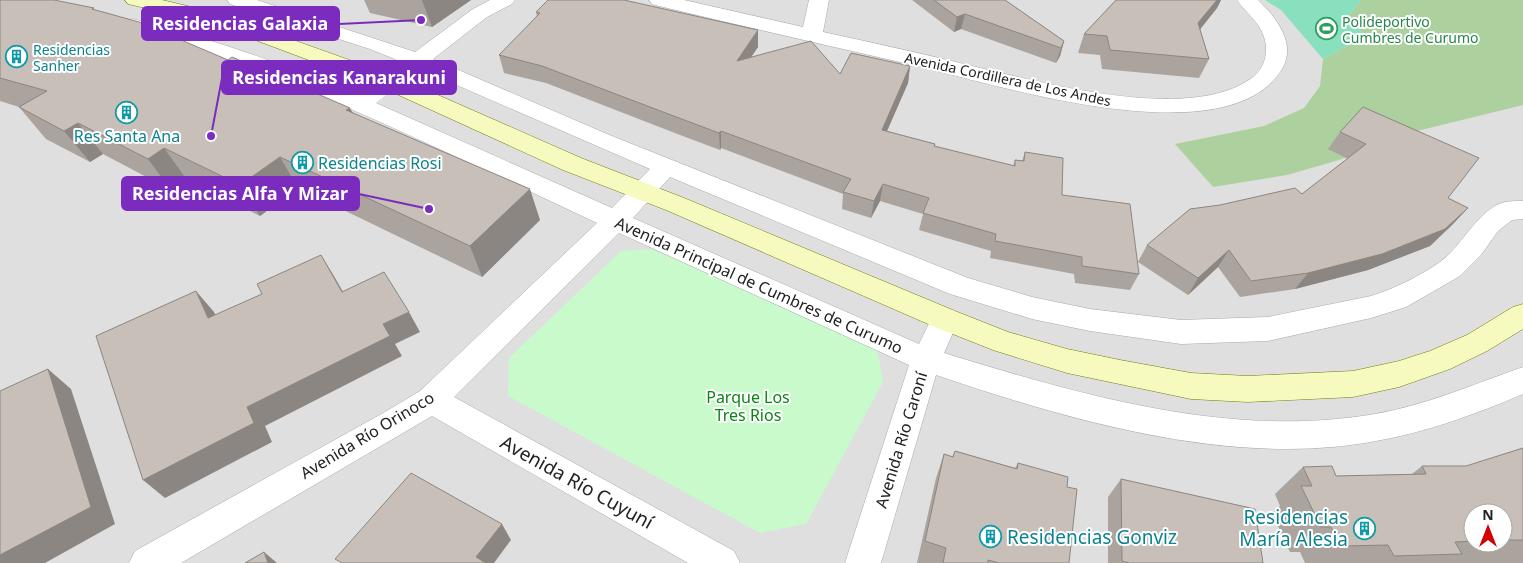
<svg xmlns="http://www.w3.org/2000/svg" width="1523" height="563" font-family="'Noto Sans',sans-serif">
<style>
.residential{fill:#e0dfdf;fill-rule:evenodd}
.forest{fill:#add19e}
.park{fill:#c8facc}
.pitch{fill:#88e0be}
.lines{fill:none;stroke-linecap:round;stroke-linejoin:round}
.minor-casing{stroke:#a9a9a9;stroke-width:1}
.secondary-casing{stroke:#707d05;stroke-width:1}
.minor{fill:#fff;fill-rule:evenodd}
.secondary{fill:#f7fabf;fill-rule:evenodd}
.wall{fill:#aba49e;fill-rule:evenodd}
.shaded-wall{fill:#8b8681}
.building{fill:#c7bfb8;stroke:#8b8681}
.labels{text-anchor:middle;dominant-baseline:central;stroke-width:4;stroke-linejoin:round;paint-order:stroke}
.far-leisure-label{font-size:14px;fill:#27864d;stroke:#fff;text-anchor:start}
.far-culture-label{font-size:14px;fill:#0d838f;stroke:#fff;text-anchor:start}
.far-street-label{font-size:14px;fill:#222;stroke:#fff}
.culture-label{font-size:16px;fill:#0d838f;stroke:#fff}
.street-label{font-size:16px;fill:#222;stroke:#fff}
.park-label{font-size:16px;fill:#0c8416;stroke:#fff}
.near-street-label{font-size:19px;fill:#222;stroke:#fff}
.near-culture-label{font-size:19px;fill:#0d838f;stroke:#fff;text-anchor:end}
.leader{fill:none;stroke:#7b2cbf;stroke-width:2}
.callout-dot{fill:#7b2cbf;stroke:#fff;stroke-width:2}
.callout{fill:#7b2cbf;stroke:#7b2cbf;stroke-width:2}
.callout-label{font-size:18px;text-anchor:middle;font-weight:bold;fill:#fff}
</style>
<rect width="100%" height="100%" fill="#f2efe9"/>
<path class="residential" d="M 0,0 L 1523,0 L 1523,563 L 0,563 ZM 1473,513 L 1503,513 L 1503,543 L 1473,543 Z"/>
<path class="forest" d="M 1361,0 L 1523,0 L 1523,105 L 1405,134 L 1339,160 L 1287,175 L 1213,187 L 1175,144 L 1264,126 L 1304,108 L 1320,86 L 1323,59 L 1367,35 L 1344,22 Z"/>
<path class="park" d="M 651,249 L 877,348 L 883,382 L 806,524 L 760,533 L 508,396 L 509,358 L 621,251 Z"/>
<path class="pitch" d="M 1265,0 L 1361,0 L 1344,22 L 1368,35 L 1323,59 L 1281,10 Z"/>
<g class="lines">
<defs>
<path id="minor" d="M 227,0 L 257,0 L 415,52 L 473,9 L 490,0 L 515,0 L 512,4 L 487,17 L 433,59 L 607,134 L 968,278 L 1032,297 L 1090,309 L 1181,320 L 1268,317 L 1371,296 C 1394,289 1420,276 1440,262 C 1462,246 1473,218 1497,205 C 1504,201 1514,201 1523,201 L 1523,219 L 1512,220 L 1498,231 L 1481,255 L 1460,276 L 1406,307 L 1371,318 L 1268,341 L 1181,344 L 1090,331 L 1032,319 L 950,294 L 670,177 L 633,218 L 919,344 L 935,311 L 945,308 L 955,311 L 959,319 L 944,353 C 1081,395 1230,439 1375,414 C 1427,405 1474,384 1523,367 L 1523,394 C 1476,414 1427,432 1376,441 C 1232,468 1072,421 936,375 L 881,563 L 845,563 L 909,365 L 619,233 L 454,397 L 734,551 L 740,563 L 688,563 L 432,416 L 181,563 L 129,563 L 135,551 L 385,412 L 420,391 L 597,223 C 443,151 291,73 126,29 L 123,25 L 126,21 L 133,19 C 210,38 284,64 357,95 L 402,62 L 370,49 L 230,4 ZM 420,69 L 650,169 L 612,208 L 376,103 Z
M 649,0 L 684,0 L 803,27 L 809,0 L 829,0 L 823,32 C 869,42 915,52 960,63 C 1032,80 1190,126 1253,77 C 1265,68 1269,51 1264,37 C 1259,21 1246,13 1237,0 L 1258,0 C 1276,17 1297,44 1282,69 C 1227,160 992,83 909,64 C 825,45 742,26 659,6 L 652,4 Z"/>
<path id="secondary" d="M 125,0 L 162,0 L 200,9 L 237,20 L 397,77 L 581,158 L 684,198 L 955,311 L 1008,332 L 1067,349 L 1120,360 L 1191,373 L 1248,376 L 1353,371 L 1399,361 L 1430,351 L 1467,335 L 1513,307 L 1523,304 L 1523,329 L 1487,351 L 1450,369 L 1399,387 L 1353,397 L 1248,402 L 1191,399 L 1067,373 L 993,350 L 935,327 L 666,210 L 563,170 L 381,87 L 223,28 L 188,18 L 128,4 Z"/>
</defs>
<use href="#minor" class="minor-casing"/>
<use href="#secondary" class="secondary-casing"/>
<use href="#minor" class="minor"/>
<use href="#secondary" class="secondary"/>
</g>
<path class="wall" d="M 0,0 L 96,10 L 228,60 L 350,108 L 352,112 L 540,220 L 482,277 L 298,188 L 260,216 L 187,180 L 171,190 L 103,154 L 90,162 L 46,139 L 19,107 L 0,101 Z
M 364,0 L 471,0 L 432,27 L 370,13 Z
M 912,0 L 1005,0 L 1064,41 L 1060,56 L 1056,63 L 961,29 L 954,32 Z
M 1116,0 L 1221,0 L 1217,8 L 1200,29 L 1209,59 L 1199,78 L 1102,69 L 1100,55 L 1078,53 L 1084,34 Z
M 536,12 L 758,30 L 758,47 L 751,57 L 840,74 L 910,66 L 908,83 L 887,131 L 935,144 L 935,146 L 1013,166 L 1015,160 L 1022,161 L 1025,152 L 1062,195 L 1139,274 L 1130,290 L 1075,283 L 1074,274 L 990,258 L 991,251 L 919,230 L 923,214 L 880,201 L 871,218 L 842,209 L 843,194 L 721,148 L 720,150 L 680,135 L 546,83 L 504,73 L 499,55 L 537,17 Z
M 1363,107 L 1448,198 L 1468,208 L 1452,225 L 1430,246 L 1368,270 L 1295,289 L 1240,297 L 1218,267 L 1188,295 L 1138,262 L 1147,245 L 1302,194 L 1348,159 L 1328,149 L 1340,132 Z
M 1523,448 L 1523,563 L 1305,563 L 1300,552 L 1290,552 L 1272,513 L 1280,506 L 1275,494 L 1303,467 L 1336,476 L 1412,474 L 1422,466 L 1466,466 ZM 1473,513 L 1503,513 L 1503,543 L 1473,543 Z
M 955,451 L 1015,468 L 1018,463 L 1067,487 L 1069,563 L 917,563 L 936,478 L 944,454 L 952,457 Z
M 1121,479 L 1263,563 L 1108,563 L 1108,497 Z"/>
<path class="shaded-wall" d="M 422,0 L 471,0 L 432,27 Z
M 1217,0 L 1221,0 L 1217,8 L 1190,42 L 1198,23 Z
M 965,14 L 961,29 L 954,32 L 957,17 Z
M 758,30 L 758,47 L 737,78 L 737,61 Z
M 1064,41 L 1060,56 L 1056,63 L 1061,48 Z
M 910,66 L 908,83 L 880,147 L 882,130 Z
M 350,108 L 365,139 L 346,110 Z
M 78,123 L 103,154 L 90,162 L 64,131 Z
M 721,131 L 721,148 L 720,150 L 719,133 Z
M 164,148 L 187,180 L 171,190 L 148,159 Z
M 280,157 L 298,188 L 260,216 L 240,185 Z
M 883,184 L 880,201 L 871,218 L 874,201 Z
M 530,189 L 540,220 L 482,277 L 470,246 Z
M 1468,208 L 1452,225 L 1430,246 L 1368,270 L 1295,289 L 1308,273 Z
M 1229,250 L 1218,267 L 1188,295 L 1198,278 Z
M 321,255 L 334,276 L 355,313 L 342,292 Z
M 196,291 L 214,312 L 226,339 L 208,318 Z
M 409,312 L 420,332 L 395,344 L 402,356 L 265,426 L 272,442 L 165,498 L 143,480 L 247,407 L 383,324 Z
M 48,369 L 71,389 L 115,524 L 45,563 L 0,563 L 0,555 Z
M 502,524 L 511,540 L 494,563 L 480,563 L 476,557 Z
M 264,552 L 277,563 L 268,563 Z"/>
<path class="building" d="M 0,0 L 54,0 L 94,8 L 92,9 L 139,22 L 228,60 L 232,57 L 350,108 L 346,110 L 530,189 L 470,246 L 280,157 L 240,185 L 164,148 L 148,159 L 78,123 L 64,131 L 19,107 L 47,91 L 0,78 Z
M 548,0 L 624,0 L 758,30 L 737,61 L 811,41 L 840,74 L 851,53 L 910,66 L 882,130 L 935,144 L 934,146 L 1015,166 L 1015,160 L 1024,161 L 1025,152 L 1063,158 L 1062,195 L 1130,204 L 1139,274 L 1082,266 L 1082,257 L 995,241 L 996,234 L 923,213 L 929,198 L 883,184 L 874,201 L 843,192 L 851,179 L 721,131 L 719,133 L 679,118 L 542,66 L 499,55 L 540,13 L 536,12 Z
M 934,0 L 1005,0 L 1064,41 L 1061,48 L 965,14 L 957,17 Z
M 1116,0 L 1217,0 L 1198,23 L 1209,59 L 1110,50 L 1107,36 L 1084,34 Z
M 1363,107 L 1479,158 L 1448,198 L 1468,208 L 1445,229 L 1382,254 L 1308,273 L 1251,281 L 1229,250 L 1198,278 L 1147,245 L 1190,209 L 1220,205 L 1295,188 L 1302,194 L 1366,144 L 1340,132 Z
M 321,255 L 342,292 L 384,272 L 409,312 L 383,324 L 390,336 L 247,407 L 254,423 L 143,480 L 96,336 L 196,291 L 208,318 L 262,294 L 257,284 Z
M 48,369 L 91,507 L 0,555 L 0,391 Z
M 1523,448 L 1523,540 L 1503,540 L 1503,513 L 1473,513 L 1473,541 L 1455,542 L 1462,554 L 1394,556 L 1388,545 L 1341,546 L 1331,527 L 1321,527 L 1301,486 L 1312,486 L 1303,467 L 1332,466 L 1336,476 L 1426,474 L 1422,466 L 1466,466 Z
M 955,451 L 1017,469 L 1018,463 L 1068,477 L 1067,487 L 1077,489 L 1069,563 L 999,563 L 988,560 L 988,563 L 943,563 L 946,548 L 925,541 L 944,454 L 953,457 Z
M 411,473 L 502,524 L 476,557 L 486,563 L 342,563 L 335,559 Z
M 1121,479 L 1255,509 L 1263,563 L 1129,563 L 1122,561 Z
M 264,552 L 268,563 L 245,563 Z"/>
<defs>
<symbol id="stadium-ring" viewBox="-11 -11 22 22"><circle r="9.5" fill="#fff" stroke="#2e9e5b" stroke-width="1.5"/><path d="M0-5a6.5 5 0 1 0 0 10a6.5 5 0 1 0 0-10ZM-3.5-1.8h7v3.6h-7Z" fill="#2e9e5b"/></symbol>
<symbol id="building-ring" viewBox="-11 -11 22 22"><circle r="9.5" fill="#fff" stroke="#0f9aa8" stroke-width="1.5"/><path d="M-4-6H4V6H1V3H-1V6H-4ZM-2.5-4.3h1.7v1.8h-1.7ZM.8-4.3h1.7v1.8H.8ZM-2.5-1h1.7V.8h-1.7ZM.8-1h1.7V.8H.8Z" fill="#0f9aa8"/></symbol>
</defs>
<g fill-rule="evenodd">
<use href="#stadium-ring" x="1314" y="16" width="25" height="25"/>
<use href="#building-ring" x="4" y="44" width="25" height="25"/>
<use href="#building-ring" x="114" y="100" width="25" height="25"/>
<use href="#building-ring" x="290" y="150" width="25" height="25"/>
<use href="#building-ring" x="1352" y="516" width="25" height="25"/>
<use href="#building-ring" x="978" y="524" width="25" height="25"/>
</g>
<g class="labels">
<g class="far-leisure-label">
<text x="1342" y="21">Polideportivo<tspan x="1342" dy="16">Cumbres de Curumo</tspan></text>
</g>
<g class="far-culture-label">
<text x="33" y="49">Residencias<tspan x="33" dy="16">Sanher</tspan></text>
</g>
<g class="far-street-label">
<text transform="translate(1008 79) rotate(12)">Avenida Cordillera de Los Andes</text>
</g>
<g class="culture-label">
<text x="127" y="136">Res Santa Ana</text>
<text x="318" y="163" text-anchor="start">Residencias Rosi</text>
</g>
<g class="street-label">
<text transform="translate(759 285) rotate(24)">Avenida Principal de Cumbres de Curumo</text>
<text transform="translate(367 435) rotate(-31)">Avenida Río Orinoco</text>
<text transform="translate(901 440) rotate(-73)">Avenida Río Caroní</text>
</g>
<g class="park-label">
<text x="748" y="397">Parque Los<tspan x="748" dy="18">Tres Rios</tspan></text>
</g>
<g class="near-street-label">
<text transform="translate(577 482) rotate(29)">Avenida Río Cuyuní</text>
</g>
<g class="near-culture-label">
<text x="1348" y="517">Residencias<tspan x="1348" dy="22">María Alesia</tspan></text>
<text x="1007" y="537" text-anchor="start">Residencias Gonviz</text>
</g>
</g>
<path class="leader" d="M421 20L339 24M211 136L222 78M429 209L359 194"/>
<g class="callout-dot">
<circle cx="421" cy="20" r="5"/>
<circle cx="211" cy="136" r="5"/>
<circle cx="429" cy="209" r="5"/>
</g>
<g class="callout">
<rect x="142" y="7" width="197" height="33" rx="5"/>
<rect x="222" y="61" width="234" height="33" rx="5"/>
<rect x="122" y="177" width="237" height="33" rx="5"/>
</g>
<g class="callout-label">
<text x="240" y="30">Residencias Galaxia</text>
<text x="339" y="84">Residencias Kanarakuni</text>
<text x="240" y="200">Residencias Alfa Y Mizar</text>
</g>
<g transform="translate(1488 528)"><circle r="24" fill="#ffffff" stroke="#a7a7a7"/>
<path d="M0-4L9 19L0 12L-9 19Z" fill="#d40000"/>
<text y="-8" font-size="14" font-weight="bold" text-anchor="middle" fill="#222222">N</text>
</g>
</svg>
